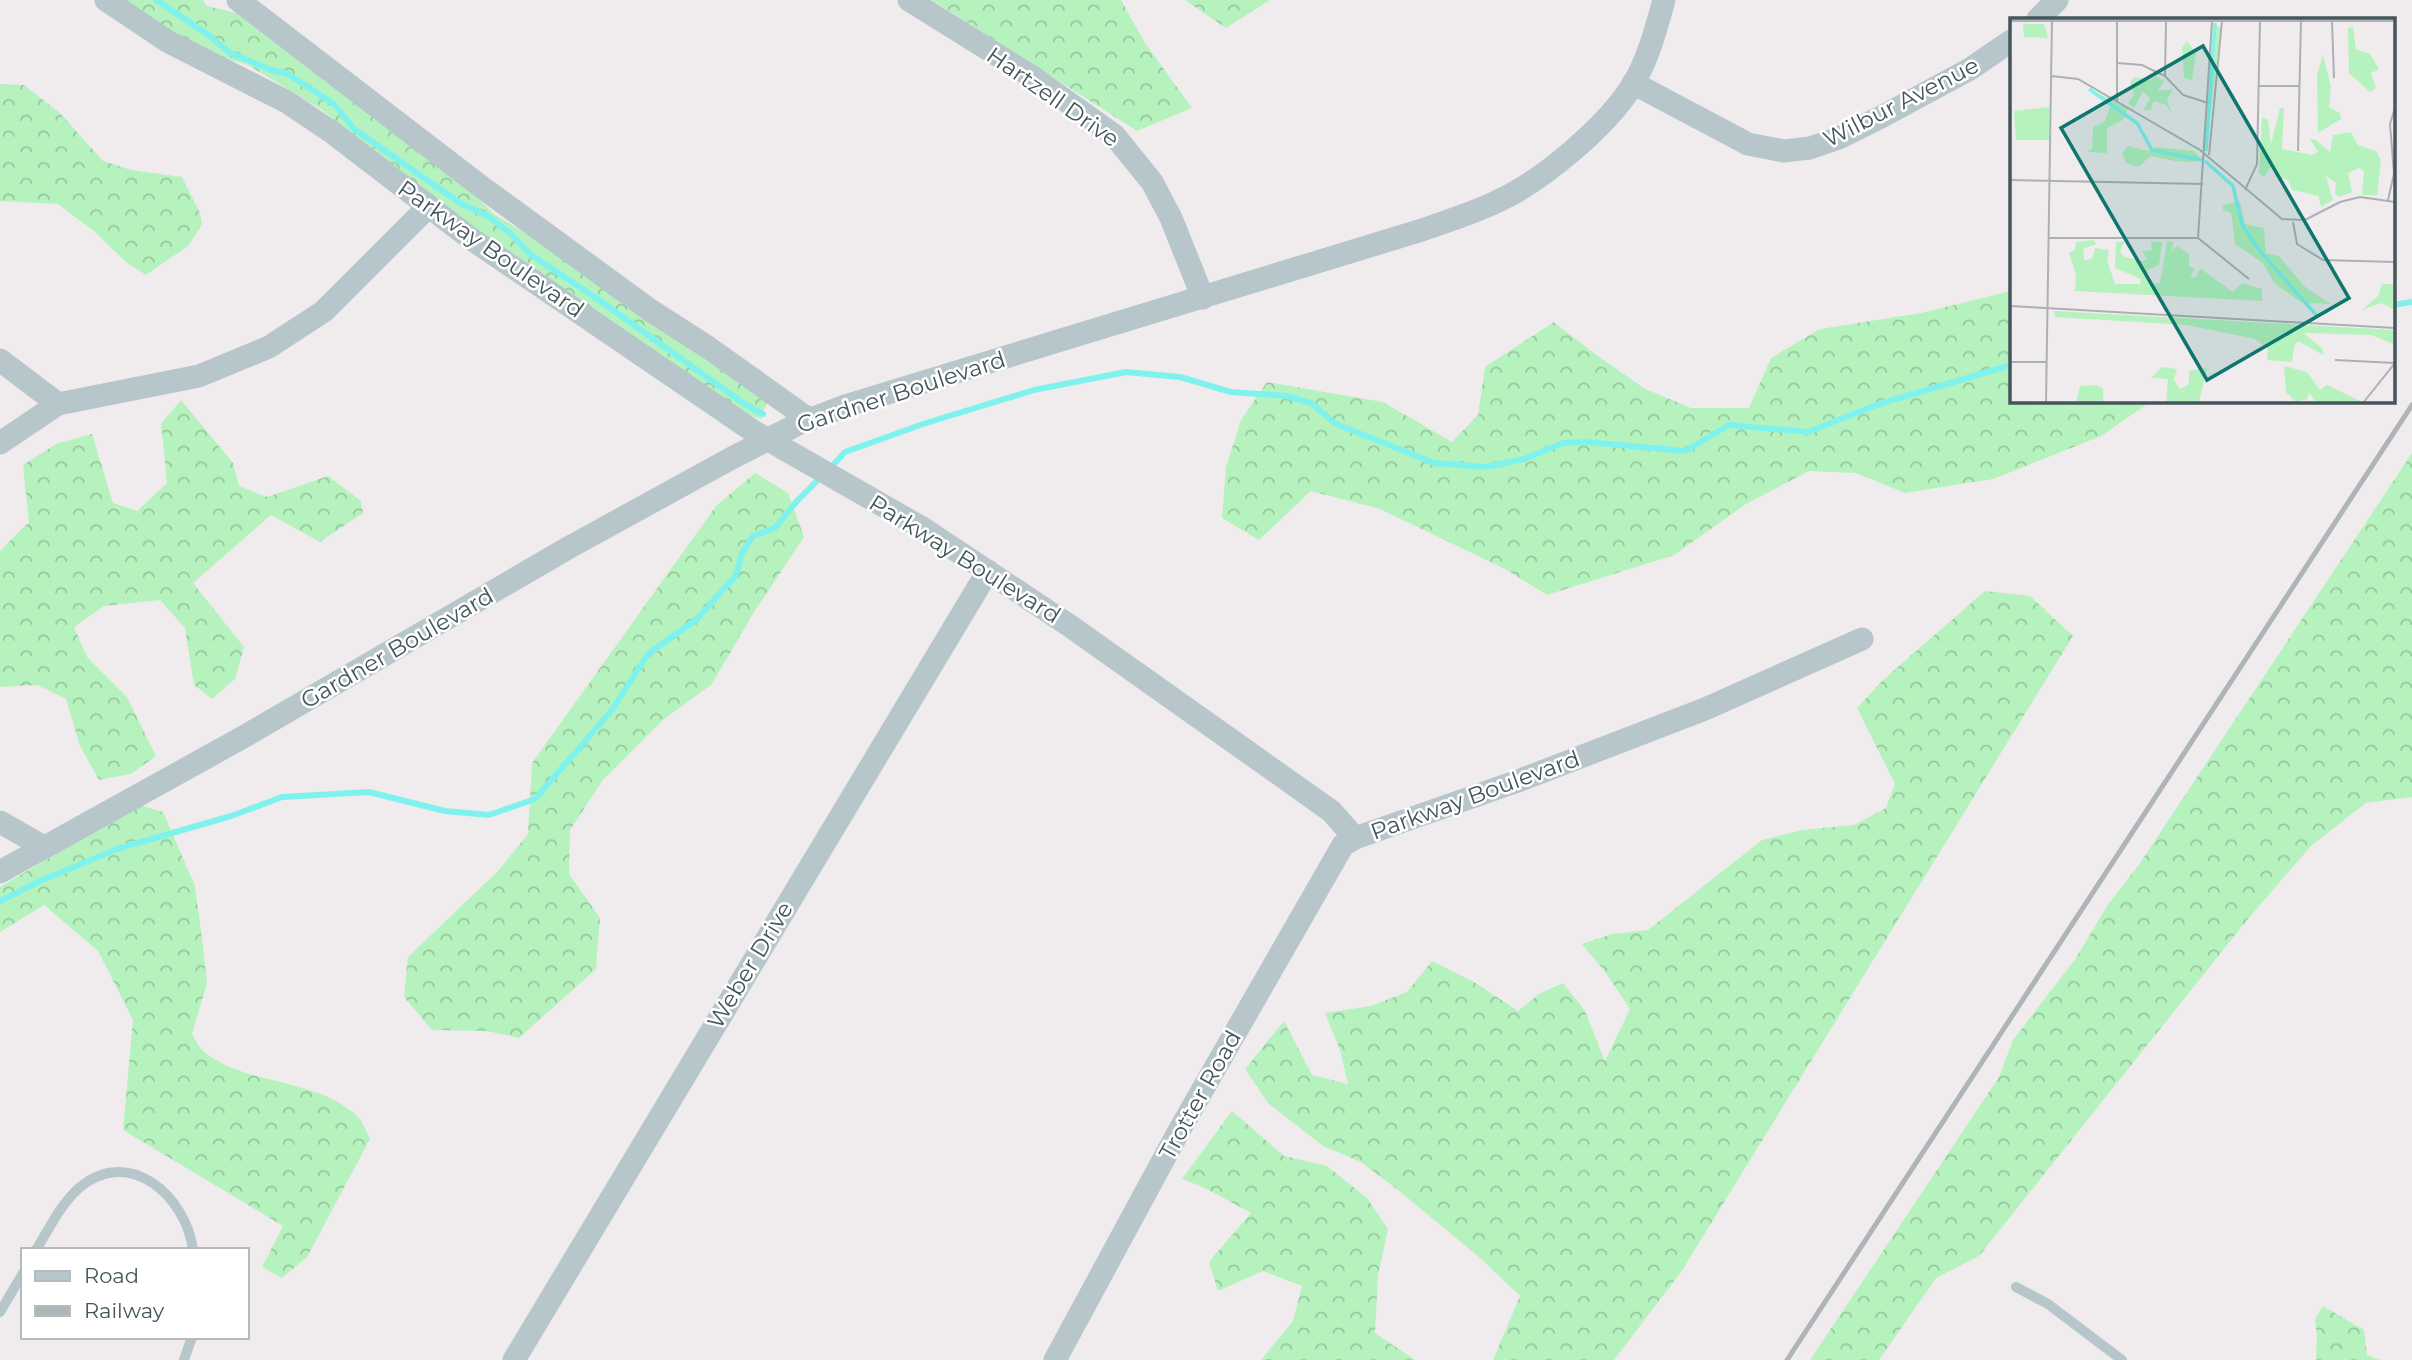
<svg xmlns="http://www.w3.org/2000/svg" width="2412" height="1360" font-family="Montserrat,sans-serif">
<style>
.forest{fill:url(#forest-crowns)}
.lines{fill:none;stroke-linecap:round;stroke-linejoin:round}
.stream{stroke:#80f2ed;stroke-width:6}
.lane{stroke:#b7c6cb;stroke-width:10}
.street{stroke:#b7c6cb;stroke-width:23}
.rail{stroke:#aeb4b8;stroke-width:5}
.labels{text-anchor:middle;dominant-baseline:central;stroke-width:5;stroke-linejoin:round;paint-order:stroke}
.street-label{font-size:23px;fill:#44565b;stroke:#fff}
.inset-river{fill:none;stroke:#80f2ed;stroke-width:3.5}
.inset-road{fill:none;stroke:#abb0b3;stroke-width:2}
.view{fill:#0f766e;fill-opacity:0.15;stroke:#0f766e;stroke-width:3.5}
.inset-edge{fill:none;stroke:#44565b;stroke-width:3.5}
</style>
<defs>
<pattern id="forest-crowns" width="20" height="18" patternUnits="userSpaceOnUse" patternTransform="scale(1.75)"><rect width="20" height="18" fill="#b6f2be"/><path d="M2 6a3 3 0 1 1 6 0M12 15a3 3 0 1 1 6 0" fill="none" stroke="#96c79d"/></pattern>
</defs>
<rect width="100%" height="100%" fill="#f0eced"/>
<path class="forest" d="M 122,0 L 203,0 L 207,6 L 244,15 L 459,180 L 494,214 L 545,245 L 767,402 L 761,419 L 742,413 L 482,240 L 322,110 L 248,65 L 205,52 Z
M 932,0 L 1121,0 L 1145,43 L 1192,108 L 1137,131 Z
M 1185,0 L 1270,0 L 1226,28 Z
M 0,84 L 24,85 L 60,113 L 103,161 L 131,170 L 182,177 L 200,213 L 202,225 L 188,246 L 146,275 L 127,263 L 95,232 L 58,204 L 0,201 Z
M 2011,291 L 2011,401 L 2152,401 L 2101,436 L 1993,479 L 1905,493 L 1856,473 L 1809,471 L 1746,504 L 1674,555 L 1547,595 L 1505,569 L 1380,509 L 1311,491 L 1259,540 L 1222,518 L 1226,467 L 1241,420 L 1267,382 L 1383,402 L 1452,442 L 1478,415 L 1485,367 L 1554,322 L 1591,351 L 1645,389 L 1691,408 L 1749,408 L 1771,358 L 1820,329 L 1921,313 Z
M 181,400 L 233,463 L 239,486 L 267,497 L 328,476 L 361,501 L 363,513 L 320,542 L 271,515 L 193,583 L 244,647 L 235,679 L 212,699 L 194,685 L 185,628 L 160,600 L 104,606 L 74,627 L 87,657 L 127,697 L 156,756 L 131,774 L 99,780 L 80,746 L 66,699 L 37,685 L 0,687 L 0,551 L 29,522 L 23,465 L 56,444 L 92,434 L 113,503 L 137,511 L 167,483 L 161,424 Z
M 2412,453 L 2412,797 L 2366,803 L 2311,846 L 2247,920 L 1979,1256 L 1936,1278 L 1879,1360 L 1810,1360 L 1999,1077 L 2013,1040 L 2076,958 L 2107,906 L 2138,866 Z
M 755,473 L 788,493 L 804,537 L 754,612 L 712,684 L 663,720 L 603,780 L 570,830 L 569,874 L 600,918 L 596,969 L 519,1038 L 487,1031 L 432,1030 L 404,997 L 408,957 L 499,870 L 528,834 L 532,763 L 716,506 Z
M 1985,591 L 2030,596 L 2073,636 L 1681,1272 L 1614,1360 L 1493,1360 L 1520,1296 L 1480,1258 L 1398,1190 L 1361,1162 L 1323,1146 L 1268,1103 L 1245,1069 L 1284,1021 L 1312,1075 L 1348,1084 L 1340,1050 L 1325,1013 L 1371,1006 L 1407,992 L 1432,961 L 1474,982 L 1518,1011 L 1539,994 L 1563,983 L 1585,1011 L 1605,1061 L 1630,1009 L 1606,973 L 1582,944 L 1612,934 L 1648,930 L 1762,840 L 1802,830 L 1854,825 L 1886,808 L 1895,784 L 1857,708 L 1883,680 Z
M 139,805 L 163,812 L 195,886 L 203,946 L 207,983 L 192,1034 C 196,1041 201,1051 208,1055 C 252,1086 316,1078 357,1116 C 363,1121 366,1132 370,1139 L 307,1257 L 282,1278 L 262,1267 L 283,1226 L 123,1130 L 133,1020 L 98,951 L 44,905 L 0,932 L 0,887 Z
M 1232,1111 L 1284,1156 L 1327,1166 L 1367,1198 L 1388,1229 L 1378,1275 L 1375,1333 L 1415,1360 L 1261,1360 L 1293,1321 L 1302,1286 L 1263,1271 L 1218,1291 L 1209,1262 L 1251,1213 L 1205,1188 L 1182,1179 Z
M 2323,1306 L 2364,1330 L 2367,1355 L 2380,1360 L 2316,1360 L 2317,1337 L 2315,1319 Z"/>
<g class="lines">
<path class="stream" d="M 156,0 L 207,34 L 230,53 L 271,70 L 288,74 L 334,104 L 354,129 L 460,203 L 488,216 L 511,234 L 530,254 L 596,298 L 743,403 L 763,414
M 2393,305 L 2412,302
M 834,464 L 845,452 L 923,424 L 1034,390 L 1126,372 L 1180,377 L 1231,392 L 1286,396 L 1311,403 L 1336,424 L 1434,463 L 1485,467 L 1524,459 L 1563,443 L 1587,442 L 1685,451 L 1729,425 L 1808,432 L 1879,404 L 2011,365
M 0,901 L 38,882 L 117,849 L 231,816 L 282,797 L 369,792 L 445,811 L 489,815 L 535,799 L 612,710 L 648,654 L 697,619 L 736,575 L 742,553 L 753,536 L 775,528 L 797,501 L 817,481"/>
<path class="lane" d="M 36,1250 C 49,1229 60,1205 79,1188 C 129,1145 186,1196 193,1250
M 2016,1287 L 2048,1304 L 2122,1360
M 0,1312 L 23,1273
M 184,1360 L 192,1337"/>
<path class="street" d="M 106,0 L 167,41 L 287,102 L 333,133 L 470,238 L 753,431 L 924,529 L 1070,626 L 1331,811 L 1355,838
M 238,0 L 483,188 L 650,310 L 709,348 L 810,420
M 909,0 L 1034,78 L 1114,135 L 1152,182 L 1171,218 L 1203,298
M 2038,19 L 2057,0
M 1633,83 L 1748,144 L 1784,151 L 1810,148 L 1839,138 L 1883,116 L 1970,69 L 2011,41
M 0,360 L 58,404
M 0,443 L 58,404 L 199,376 L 269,347 L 324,311 L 428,207
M 0,822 L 44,847
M 0,872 L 245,736 L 568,548 L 730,459 L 798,424 L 845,406 L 1422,230 C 1447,221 1474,213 1498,201 C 1542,181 1606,127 1632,86 C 1648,60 1656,29 1664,0
M 514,1360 L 988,571
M 1055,1360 L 1180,1129 L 1343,845 L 1355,838 L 1518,781 L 1705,709 L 1862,639"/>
<path class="rail" d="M 1787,1360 L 2412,405"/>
</g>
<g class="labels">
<g class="street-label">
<text transform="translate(1053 97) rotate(35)">Hartzell Drive</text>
<text transform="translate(1901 102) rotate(-27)">Wilbur Avenue</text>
<text transform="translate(491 249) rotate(35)">Parkway Boulevard</text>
<text transform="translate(901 392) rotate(-18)">Gardner Boulevard</text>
<text transform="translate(965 559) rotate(32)">Parkway Boulevard</text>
<text transform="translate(397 648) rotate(-30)">Gardner Boulevard</text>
<text transform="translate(1475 795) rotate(-20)">Parkway Boulevard</text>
<text transform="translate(750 965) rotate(-59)">Weber Drive</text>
<text transform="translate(1200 1095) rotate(-61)">Trotter Road</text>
</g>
</g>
<g transform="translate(2010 18)">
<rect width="385" height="385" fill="#f0eced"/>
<path d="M 203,6 L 211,10 L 196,133 L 201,68 ZM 343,9 L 346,31 L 360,36 L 369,51 L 361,55 L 366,70 L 360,74 L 339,55 L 338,10 ZM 177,23 L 186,35 L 182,62 L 174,60 L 172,30 ZM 313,37 L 321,69 L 319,89 L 330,95 L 331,101 L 308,115 L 307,57 ZM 146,58 L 154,63 L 148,73 L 163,71 L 157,82 L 162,97 L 156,87 L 144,83 L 141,92 L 133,92 L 140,81 L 133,73 L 124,90 L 118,85 L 124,77 L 120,64 L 124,59 L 140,62 ZM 80,71 L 118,91 L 113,102 L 97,110 L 97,135 L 77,134 L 82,131 L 83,109 L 95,103 L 101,87 ZM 270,90 L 274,91 L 272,131 L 302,137 L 308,134 L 300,121 L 306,122 L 320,134 L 323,117 L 341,114 L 348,127 L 366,133 L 371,142 L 367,177 L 352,177 L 354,153 L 349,150 L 338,155 L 342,174 L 330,179 L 325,176 L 326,165 L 316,158 L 323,182 L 311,189 L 308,178 L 282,172 L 278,162 L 265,158 L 264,144 L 254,159 L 249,155 L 252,99 L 258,102 L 261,126 ZM 118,128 L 138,133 L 146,129 L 184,133 L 190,140 L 186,144 L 165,143 L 141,138 L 128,149 L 116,145 L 112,135 ZM 230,183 L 235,206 L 254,210 L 256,235 L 269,238 L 296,270 L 321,286 L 292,285 L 264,265 L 253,245 L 225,226 L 221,195 L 213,192 L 213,187 ZM 84,222 L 86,226 L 73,231 L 74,242 L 82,241 L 85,230 L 99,232 L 97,242 L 105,266 L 130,266 L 131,261 L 105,250 L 106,224 L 115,223 L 110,234 L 115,239 L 133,243 L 137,241 L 132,233 L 142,232 L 141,223 L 152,224 L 149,247 L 137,252 L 140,266 L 150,265 L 157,223 L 164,224 L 161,234 L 167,228 L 179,236 L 179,248 L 185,251 L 180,260 L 186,259 L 190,250 L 223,274 L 232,265 L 252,271 L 252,283 L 65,273 L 66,256 L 59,235 L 65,232 L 66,224 ZM 372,266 L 385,266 L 385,292 L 371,285 L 352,292 L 368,278 ZM 44,293 L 385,312 L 385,327 L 362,317 L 293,315 L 313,331 L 313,337 L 290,324 L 285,325 L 282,344 L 257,342 L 258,331 L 245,321 L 177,307 L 45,299 ZM 274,348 L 297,354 L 310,372 L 317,367 L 350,383 L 306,385 L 299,374 L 298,381 L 286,384 L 276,374 ZM 152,349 L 167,351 L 164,362 L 170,371 L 179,366 L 179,353 L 197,350 L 189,385 L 156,385 L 158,361 L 141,360 ZM 87,367 L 93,371 L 93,385 L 66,385 L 70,368 Z" fill="#b6f2be"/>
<path d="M 39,89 L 39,122 L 6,122 L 4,93 Z" fill="#b6f2be"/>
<path d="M 13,6 L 34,6 L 38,20 L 14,19 Z" fill="#b6f2be"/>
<path class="inset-river" d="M 79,71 L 127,105 L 142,132 L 192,142M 196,133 L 205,5M 195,143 L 223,168 L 232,206 L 248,231 L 308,299"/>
<path class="inset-road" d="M 0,3 L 385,3M 107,3 L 107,83M 322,3 L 324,60M 107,45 L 132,47 L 155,58 L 173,77 L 198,85M 41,58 L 68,61 L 190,132 L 272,201 L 295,202 L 330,184 L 350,179 L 385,184M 155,58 L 156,3M 249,68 L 290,68M 288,133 L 291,1M 199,137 L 212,3M 0,162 L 193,166M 235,172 L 247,146 L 250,3M 378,182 L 384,156 L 380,106 L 385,90M 283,204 L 287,226 L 313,242 L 385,244M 39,220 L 188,220M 188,220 L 202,3M 188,220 L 239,261M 0,288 L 385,310M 325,342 L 385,345M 0,344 L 36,344M 36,385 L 42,0M 353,385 L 385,345"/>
<path class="view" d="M 193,28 L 339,280 L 197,362 L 51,110 Z"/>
<rect width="385" height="385" class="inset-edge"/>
</g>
<rect x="21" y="1248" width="228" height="91" fill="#ffffff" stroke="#b4bbbd" stroke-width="2"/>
<rect x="35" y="1271" width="35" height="10" fill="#b7c6cb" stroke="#b4bbbd" stroke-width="2"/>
<text x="84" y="1283" font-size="21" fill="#44565b">Road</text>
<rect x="35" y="1306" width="35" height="10" fill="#aeb4b8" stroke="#b4bbbd" stroke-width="2"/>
<text x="84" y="1318" font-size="21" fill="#44565b">Railway</text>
</svg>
